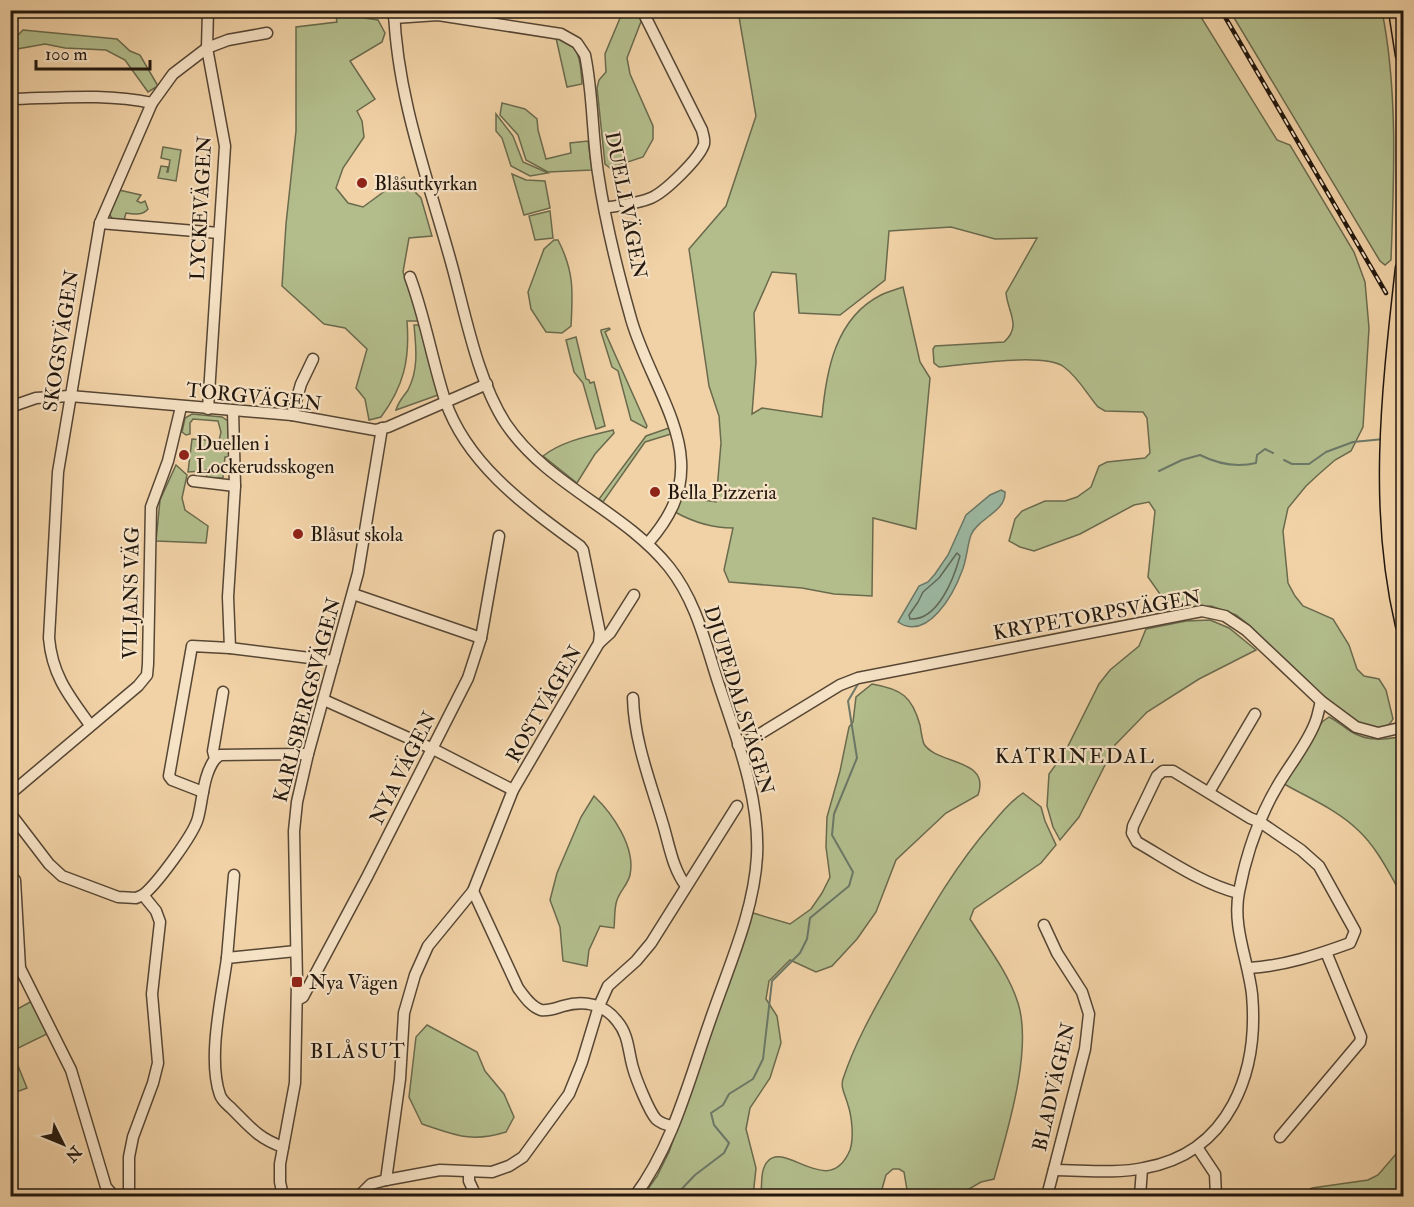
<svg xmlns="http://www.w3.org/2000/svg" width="1414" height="1207" font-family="'IM FELL Double Pica',serif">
  <rect width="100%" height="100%" fill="#f1d2a6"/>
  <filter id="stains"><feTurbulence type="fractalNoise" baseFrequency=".00333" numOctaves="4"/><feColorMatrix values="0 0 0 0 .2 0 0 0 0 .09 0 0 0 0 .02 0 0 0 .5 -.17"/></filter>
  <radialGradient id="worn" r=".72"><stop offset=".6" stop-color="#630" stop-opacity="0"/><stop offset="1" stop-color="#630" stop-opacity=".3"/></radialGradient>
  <g fill="#b3bd8c" stroke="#6a6a4d" stroke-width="1.5">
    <path d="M1175 10V14L1193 13 1201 17 1277 140 1290 145 1354 252 1365 282 1369 328 1363 427 1351 451 1335 460 1319 474 1306 486 1288 508 1283 531 1288 583 1295 596 1303 606 1333 619 1349 645 1357 669 1364 676 1379 679 1386 690 1393 719C1387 731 1373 730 1361 725 1341 715 1323 696 1307 680 1288 662 1268 643 1249 625L1236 615 1211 606 1183 608 1162 597 1148 577 1155 511 1149 502 1134 505 1080 534 1034 551 1020 547 1009 541 1015 519 1022 511 1045 501H1065L1077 497 1091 487 1099 466 1107 462 1145 458 1150 453 1147 418 1143 412 1105 411 1098 407C1087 394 1078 377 1064 367 1044 352 966 365 939 367L934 363 933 349 935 346 1004 342C1022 326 1008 313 1006 293L1037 238 995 239 951 227 889 231 885 280 840 315 799 313 796 274 772 272 754 313 756 362 752 414 762 408 822 417C826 372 835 318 881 295 887 292 895 290 903 287L920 362 930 378 916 529 873 518 872 596 834 594 802 588 729 582 724 570 733 528C712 528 693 522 675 512L676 496 716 502 721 443 719 416 709 386 689 249 726 206 756 116 738 11Z"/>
    <path d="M335 11H357L365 18 378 20 385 33 382 42 350 61 375 99 357 111 362 121 364 137 343 168 336 188 348 203 363 207 404 177 407 184 421 198 432 236 409 238 403 272 420 321H407C410 359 404 386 381 417L369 420 365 399 356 388 367 349 345 328 324 324 282 286 286 224 296 131V27L337 22Z"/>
    <path d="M623 11H637L642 19 627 58 630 74 653 126V139L643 157 610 168 605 164 597 88 599 80 606 72 605 54Z"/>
    <path d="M1230 11H1382C1398 91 1394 178 1391 260L1385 265 1380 261Z"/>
    <path d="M23 30 117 39 130 51 140 55 158 86 148 92 125 60 106 50 65 48 45 44 11 50V36L18 35Z"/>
    <path d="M556 38C580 42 581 63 582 84L567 87Z"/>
    <path d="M502 103 525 109 537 119 538 130 546 159 571 153 570 143 588 141 592 170 548 172 526 160 518 135 500 115Z"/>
    <path d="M496 114 513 136 523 162 548 173 530 176 511 166 502 138 496 131Z"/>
    <path d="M163 147 181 150 176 181 158 178 161 166 168 167 167 172H168L170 160 161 158Z"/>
    <path d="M512 174 526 180 545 181 550 208 524 215Z"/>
    <path d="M119 190 141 195 137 201 141 203 145 201 148 209C142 216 135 214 126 213L124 220H113L109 213Z"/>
    <path d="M550 211 553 238 535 240 529 216Z"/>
    <path d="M554 240H558C574 271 573 291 571 326L562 333 546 332 531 309 528 292 544 249Z"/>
    <path d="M414 325H420L438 395 396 410C398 402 403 397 408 390 419 369 416 347 414 325Z"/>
    <path d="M609 328 610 329 605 332 647 426 646 428 631 420 618 371 612 367 601 332V330Z"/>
    <path d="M576 337 586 379 589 380 590 383 594 382 605 426 596 429 583 383 574 372 566 340Z"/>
    <path d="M192 414 222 417 228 421 230 457H225L223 478H207L206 472 212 468 204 471 188 472 192 439 219 441 221 432 218 421 193 419 190 423V434L186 435 182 432 185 418Z"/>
    <path d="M669 428 671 434 645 442 603 502 599 499 646 436Z"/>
    <path d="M613 430 614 433 595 454 577 483 543 456C562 441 589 436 613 430Z"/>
    <path d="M176 465 187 475 182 498 185 510 208 526 206 543 156 541 160 500Z"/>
    <path d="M1210 620 1229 628 1256 650 1199 679 1147 712 1115 745 1079 817 1060 840 1053 827 1047 806 1049 774 1065 752 1099 684 1110 670 1139 646 1146 629 1186 621Z"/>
    <path d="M872 684C901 689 912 696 920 725 921 731 922 739 924 744 937 765 991 758 978 795L946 813 896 860 876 912 857 939 832 966 816 972 790 960 769 981 766 999 777 1016 781 1043 770 1078 750 1108 746 1129 756 1168 753 1196H643L657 1176 669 1152 753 913 790 924 811 909 822 893 830 877 826 847 827 817 840 771 849 727 853 722 856 697Z"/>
    <path d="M1329 717C1337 721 1343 726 1350 731 1368 742 1384 740 1403 736V897C1390 875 1378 849 1359 831 1338 810 1309 798 1284 784L1322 722Z"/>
    <path d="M1023 793 1041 807 1045 821 1056 845 1041 863 974 909 970 919C987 946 1008 972 1018 1003 1033 1050 1007 1132 994 1179L981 1182 957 1196H908L904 1172 899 1169H893L886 1175 880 1196H761C762 1186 760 1169 768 1161 786 1141 829 1200 850 1150 854 1138 852 1117 848 1105 846 1096 840 1088 843 1079 856 1039 879 1001 899 965 927 916 954 867 991 825 1001 813 1010 802 1023 793Z"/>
    <path d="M594 796C612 813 636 847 630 875 628 884 620 891 617 900 614 908 615 919 614 928L600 926 589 950 587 966 563 961 560 927 550 900 557 873 581 817Z"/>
    <path d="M32 1001 51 1032 12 1051 27 1088 11 1094 10 1013Z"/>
    <path d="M427 1025 477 1052 485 1071 504 1094 514 1117 506 1132C470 1143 456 1135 422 1124L409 1097 416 1037Z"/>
    <path d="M1403 1146V1196H1298L1312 1188 1368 1180 1378 1175Z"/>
  </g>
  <path fill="#9cb8a2" stroke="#6b7867" stroke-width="1.5" d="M1001 490 1005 492C1006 512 978 518 971 535 967 546 967 559 962 571 954 593 928 642 898 622L919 586 928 582 935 574 948 555 966 515 990 495Z"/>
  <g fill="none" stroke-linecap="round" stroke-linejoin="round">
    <path stroke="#5f6858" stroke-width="1.5" d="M957 553 960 556C954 578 938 621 910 619L909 615 918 602 923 592 939 578Z"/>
    <g stroke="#6b7867" stroke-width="2">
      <path d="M1284 460 1292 464H1309L1326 452 1353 442 1384 439"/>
      <path d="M1159 471 1182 460 1200 455C1218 464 1236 468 1256 463L1257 455 1265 449 1273 453"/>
      <path d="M675 1196 695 1175 724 1153 729 1143 714 1125 711 1113 723 1105 729 1094 753 1079 763 1059 772 981 800 953 807 939 810 918 849 886 853 872 832 835 834 814 857 758 848 701 858 684"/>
    </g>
    <g stroke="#564634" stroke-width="13">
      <g id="minor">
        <path d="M394 10C397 97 428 179 451 262 465 312 477 380 506 424 548 486 623 510 669 567 696 601 705 642 718 682 736 737 760 797 757 856 754 912 728 968 710 1021 689 1080 673 1145 635 1196"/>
        <path d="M394 18 438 15 561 34 577 43 585 55C593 93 592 134 598 173 605 220 617 269 630 315 642 363 679 415 681 461 683 494 669 519 648 543"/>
        <path d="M10 99C57 98 106 93 152 103"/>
        <path d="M605 208C620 205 637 204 651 198 665 192 700 158 704 144 705 139 703 135 702 130L642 10"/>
        <path d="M100 223 219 233"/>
        <path d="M10 407 36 398 70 396 292 415 375 430 388 427 487 384"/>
        <path d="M208 409 225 146 207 48 208 10"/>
        <path d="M292 415 301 384 313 359"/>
        <path d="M193 481 235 486"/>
        <path d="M353 594 481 638"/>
        <path d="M599 643 610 633 634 595"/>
        <path d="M230 648 228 597 235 486 233 411"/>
        <path d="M633 698C634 740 650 781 662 821 669 843 672 868 686 886"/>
        <path d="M324 700 433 749 513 790"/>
        <path d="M90 725C69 696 52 675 49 638L58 472 100 223 152 103 173 74 207 48 228 40 267 33"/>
        <path d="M738 745 755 737 840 685 858 678 1202 611 1225 616 1246 630 1321 701 1356 727 1378 733 1404 727"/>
        <path d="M215 759 220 755 308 754"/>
        <path d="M203 792 172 780 169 776 192 646 230 648 334 661"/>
        <path d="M1209 792 1255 714"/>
        <path d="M10 794 138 686 147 675 148 664 151 507 168 461 181 407"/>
        <path d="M10 813 49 864 62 876 118 897 136 898 143 895C157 884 194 834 198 818 203 799 203 775 215 759L213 751 223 692"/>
        <path d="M15 880 20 968 71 1070 106 1187 114 1196"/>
        <path d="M473 891 518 988C524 996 531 1007 541 1010 549 1011 556 1008 563 1006 584 1000 604 1004 617 1021 629 1035 628 1051 633 1068 636 1079 649 1111 656 1119 660 1123 667 1125 672 1126"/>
        <path d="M1238 893C1201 883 1170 861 1137 842L1132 833 1133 826 1157 776 1163 771H1173L1250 818 1260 822 1301 850 1319 866 1355 931 1350 943C1317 955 1284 966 1249 968"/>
        <path d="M1044 925 1057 953 1082 992 1089 1014 1085 1049 1047 1196"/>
        <path d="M227 958 234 875"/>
        <path d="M297 1000 303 997 367 877 468 678 481 638 499 536"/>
        <path d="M1280 1137 1360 1042 1361 1037 1326 952"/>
        <path d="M283 1147C258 1138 250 1127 232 1109 228 1105 222 1101 220 1095 207 1058 222 996 227 958L296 951"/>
        <path d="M1197 1147 1215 1174 1216 1196"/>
        <path d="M1054 1170C1083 1170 1116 1174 1144 1168 1230 1153 1259 1072 1252 994 1248 960 1232 926 1239 892 1246 855 1259 817 1278 785 1289 766 1307 744 1315 723 1318 716 1319 708 1321 701"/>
        <path d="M469 1172V1181L476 1196"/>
        <path d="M386 1180 400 1079 404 1013 415 975 428 946 473 891 513 790 599 643 600 633 583 550 580 546C527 507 467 465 445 400 432 360 425 317 410 277"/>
        <path d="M129 1196V1157L133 1137 153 1083 158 1063 152 994 160 922 156 911 143 895"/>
        <path d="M283 1196 280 1182V1164L295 1083 297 982 294 831 297 802 308 754 358 573 382 428"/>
        <path d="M359 1196 371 1184 386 1180 440 1170 492 1172 509 1166 523 1157 569 1094 582 1062 599 1006 608 986 636 961 651 943 737 806"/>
        <path d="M1140 1196 1142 1169"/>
      </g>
    </g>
    <g stroke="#22170e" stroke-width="19">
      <g id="highway">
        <path d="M1397 10 1404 55"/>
        <path d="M1404 268C1391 386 1376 507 1404 625"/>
      </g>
    </g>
    <use href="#minor" stroke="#f6e2c5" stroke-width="10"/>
    <use href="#highway" stroke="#f1d2a6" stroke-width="16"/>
    <g stroke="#22170e" stroke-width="4.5">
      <path id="rail" d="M1221 10 1386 293"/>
    </g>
    <use href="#rail" stroke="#f6e2c5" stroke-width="2" stroke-dasharray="7" stroke-linecap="butt"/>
  </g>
  <g fill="#8f2418" stroke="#f6e2c5" stroke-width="2">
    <circle cx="362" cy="183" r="6"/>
    <circle cx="184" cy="455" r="6"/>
    <circle cx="655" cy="492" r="6"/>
    <circle cx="298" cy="534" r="6"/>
    <rect x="291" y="976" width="12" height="12" rx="3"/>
  </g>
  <g text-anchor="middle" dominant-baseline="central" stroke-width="4.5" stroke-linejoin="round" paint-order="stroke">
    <g font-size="20" fill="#22170e" stroke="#f6e2c5" text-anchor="start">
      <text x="374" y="183">Blåsutkyrkan</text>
      <text x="196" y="443">Duellen i<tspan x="196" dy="23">Lockerudsskogen</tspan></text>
      <text x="667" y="492">Bella Pizzeria</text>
      <text x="310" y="534">Blåsut skola</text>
      <text x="309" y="982">Nya Vägen</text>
    </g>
    <g font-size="20" fill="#22170e" stroke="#f6e2c5">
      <text transform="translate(626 205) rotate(79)">DUELLVÄGEN</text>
      <text transform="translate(201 208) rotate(-87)">LYCKEVÄGEN</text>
      <text transform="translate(61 341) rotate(-81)">SKOGSVÄGEN</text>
      <text transform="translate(254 397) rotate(6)">TORGVÄGEN</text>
      <text transform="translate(131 593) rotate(-89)">VILJANS VÄG</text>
      <text transform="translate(1097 615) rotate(-10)">KRYPETORPSVÄGEN</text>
      <text transform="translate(307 700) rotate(-75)">KARLSBERGSVÄGEN</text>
      <text transform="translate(739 700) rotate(73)">DJUPEDALSVÄGEN</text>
      <text transform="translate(544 704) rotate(-60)">ROSTVÄGEN</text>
      <text transform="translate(403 768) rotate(-63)">NYA VÄGEN</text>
      <text transform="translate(1054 1087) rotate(-77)">BLADVÄGEN</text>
    </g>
    <g font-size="21" letter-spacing="1.5" fill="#22170e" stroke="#f6e2c5">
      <text x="1075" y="756">KATRINEDAL</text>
      <text x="358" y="1051">BLÅSUT</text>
    </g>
  </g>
  <rect width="1414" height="1207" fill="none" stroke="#f1d2a6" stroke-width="36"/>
  <rect x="12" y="12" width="1390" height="1183" fill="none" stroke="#22170e" stroke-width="3"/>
  <rect x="18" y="18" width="1378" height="1171" fill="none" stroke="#22170e" stroke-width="1.5"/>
  <g transform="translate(63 1144) rotate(133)" stroke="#f6e2c5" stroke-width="4.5" paint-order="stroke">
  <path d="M0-4.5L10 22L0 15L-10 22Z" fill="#22170e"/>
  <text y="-9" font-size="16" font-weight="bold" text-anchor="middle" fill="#22170e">N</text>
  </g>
  <path d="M36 60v9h114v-9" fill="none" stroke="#22170e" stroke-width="3"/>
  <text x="45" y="60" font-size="18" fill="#22170e" stroke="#f6e2c5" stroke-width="4.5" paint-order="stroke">100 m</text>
  <rect width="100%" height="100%" filter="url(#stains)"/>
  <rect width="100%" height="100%" fill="url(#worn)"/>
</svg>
